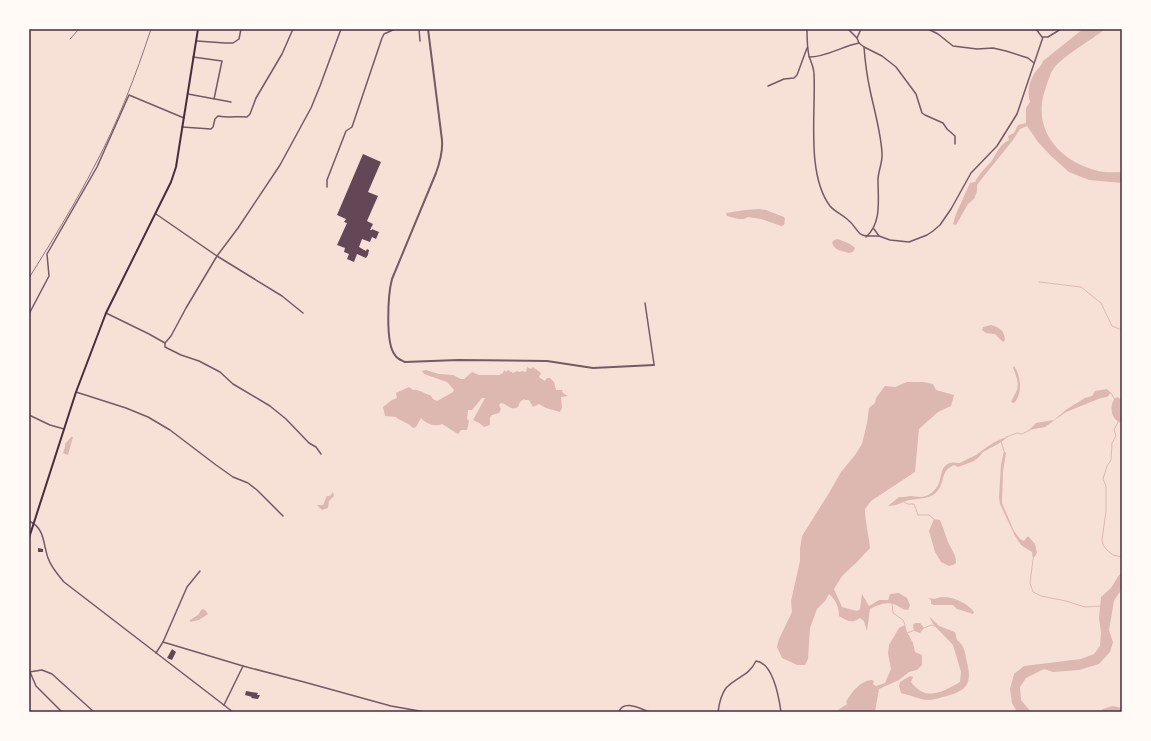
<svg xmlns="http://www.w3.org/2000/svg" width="1151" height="741" font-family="'Source Sans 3',sans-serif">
  <rect width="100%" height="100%" fill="#f7e1d7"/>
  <g fill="#dcb8b0">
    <path d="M1083 29H1105C1092 40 1064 55 1054 68 1049 75 1047 85 1044 93 1033 132 1061 162 1098 171 1105 173 1114 172 1122 172V183L1089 180 1069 172 1051 156 1038 142 1027 126 1020 129 1013 140 980 181 977 185V191L974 199 968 204 956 225 953 224 956 214 970 183 975 182C979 174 985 168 991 162 997 153 999 145 1009 140L1008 136 1014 133 1018 125 1026 123V108L1030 102C1027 92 1029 82 1034 74 1037 69 1041 67 1043 61Z"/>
    <path d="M759 209 766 210 784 217 785 219 784 225 781 226 761 219 748 217 744 219H738L727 216 726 213 745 210Z"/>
    <path d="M838 239 850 244 855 248 853 252 849 253C842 251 834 250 832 243L834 240Z"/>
    <path d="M991 325C999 327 1005 331 1005 340L1003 342 995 334 986 333 982 330 983 327Z"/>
    <path d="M1014 366C1021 375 1023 394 1014 403L1011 402C1013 398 1014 396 1016 392 1020 385 1016 375 1013 368Z"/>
    <path d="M527 367 531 369 533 367 541 373 539 377 545 381 547 378H550L554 382 556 390H562L563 393 568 396 561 397 562 408 560 412 546 408 539 404 533 407 529 400H525L524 399 520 402 518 407C510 411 508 404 501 403L499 405 501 409 499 413 492 415 490 417V425L484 427 479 423 473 420 485 398H482L472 410H468L467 419 469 421 467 430H461L458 434 442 424C435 427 426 424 421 418L416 427 413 428C408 422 401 422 396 417L385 416 383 407 392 400 397 398 396 393 409 387 413 390C419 389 424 394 430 395L433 399 437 401 453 392 454 390 447 382 424 374 422 371 426 370 439 374 453 375 461 379H464L472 372 479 375H499L503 373 504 370 506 372 508 370 513 373 517 371 519 372 522 371 526 372Z"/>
    <path d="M907 382H923L933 384 936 390 954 395 951 406 938 412 919 429 915 472 871 501 865 509C865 522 869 535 870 548L857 562 842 576 834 589 842 607 857 611 860 609 862 594 869 606 879 600H888L890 594 899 593 907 598 910 605 908 610C903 610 900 607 896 605 886 601 879 605 870 609L867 631 864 621 860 618C852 624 847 621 839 616 839 607 836 600 829 594L825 601 817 609 810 628 808 659 805 665H797L782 658 777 647 779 639 792 612 791 601 800 561V549L802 536 829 493 841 472 855 455 862 444 867 423 869 408 875 403 876 398 885 386 895 387Z"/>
    <path d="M1107 389 1111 393 1107 397 1101 398 1066 412 1045 427 1029 430 1036 423 1054 420 1067 409 1085 398 1092 396 1095 391Z"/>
    <path d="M1117 397 1122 400V423H1120C1119 422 1116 420 1115 419 1110 413 1110 401 1117 397Z"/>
    <path d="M71 437H73L68 455 63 453 65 447V444Z"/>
    <path d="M1008 437 998 444 983 452 979 457 974 461 958 467 954 465C940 471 946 480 938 490 931 500 920 498 909 500 902 502 897 506 888 506L899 497C904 498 906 496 911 496 914 496 917 497 920 497 928 497 936 491 939 483 941 477 941 470 945 466 952 459 957 465 962 462 967 459 972 457 976 455 986 448 996 439 1008 437Z"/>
    <path d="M1004 451 1006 453 1003 471 1002 503 1014 531 1020 539 1024 541 1028 536 1035 544 1037 553 1033 559 1032 552 1021 545 1015 536 1000 504 999 497 1001 465Z"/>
    <path d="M333 492 334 496 329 501 328 508 322 510 317 505H323L327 496H330Z"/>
    <path d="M934 519 940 520C943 527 945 534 948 542 951 549 956 554 956 563L953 565 949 566 941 562 935 552 929 531Z"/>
    <path d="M1122 573V589L1111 605 1108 627 1113 642 1110 652 1099 664 1079 670 1053 672 1044 669 1026 678 1020 687 1021 700 1031 712H1017L1012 703 1010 689 1014 674 1024 666 1081 659 1094 654 1100 646 1101 633 1099 618 1101 597 1111 588 1119 575Z"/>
    <path d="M928 598 935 599C947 593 966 602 974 612L973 614 957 609 953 605H934L931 604V600Z"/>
    <path d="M202 609 205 610 208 614 199 620 190 622V620L198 615Z"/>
    <path d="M929 616 939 626 955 632 957 640C965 646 965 653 967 662 972 683 968 690 947 696 941 697 935 700 929 700 920 700 910 695 901 693L899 686 900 682 910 676 913 677 911 682C926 702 942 692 960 682L961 672 953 645 933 624Z"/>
    <path d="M915 623H920L924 628 920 633C915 632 913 630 913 625Z"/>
    <path d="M905 625 907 632 913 643 915 652 922 655V665L917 670 909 672 899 680 879 689 875 712H835L847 704 846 702C851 693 861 680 872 680L874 681 873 684 876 686 885 683 891 669 888 653 889 645 899 628Z"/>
    <path d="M1113 706 1122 708V712H1099L1103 709Z"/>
  </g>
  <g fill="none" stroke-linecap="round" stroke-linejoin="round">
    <g stroke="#dcb8b0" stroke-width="1">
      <path d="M1039 282 1081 287 1101 303 1112 326 1122 330"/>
      <path d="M1111 393 1115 400"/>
      <path d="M1118 422 1114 430 1116 436 1112 443 1111 460 1107 466 1103 479 1106 486V511L1102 540 1103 545 1107 550 1113 555 1122 557"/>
      <path d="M1006 437 1017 433 1022 434 1030 430"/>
      <path d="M1001 441 1004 451"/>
      <path d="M904 502 908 504H914L918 515H929L934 519"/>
      <path d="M1033 559 1030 583 1033 592 1041 596 1066 601 1085 607 1100 606"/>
      <path d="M892 604 893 613 903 620 905 625"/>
      <path d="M924 628 931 625 935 626"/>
      <path d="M907 633 915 630"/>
    </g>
    <path stroke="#dcb8b0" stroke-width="4.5" d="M1107 629 1112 599"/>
  </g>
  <g fill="#644757">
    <path d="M363 154 381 162 368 192 378 196 367 221 373 224 370 230H372V229L379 232 376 239 372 237 370 242 362 239 359 247 366 251 367 249 369 250 368 255 366 258 357 254 354 262 347 259 349 254 344 252 345 248 337 245 347 223 344 222 346 219 337 215Z"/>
    <path d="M38 548 43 549V552H38Z"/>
    <path d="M172 649 176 652 172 660 167 658Z"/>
    <path d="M246 691 258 693 257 695H260L258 699 251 698 252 697 245 695Z"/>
  </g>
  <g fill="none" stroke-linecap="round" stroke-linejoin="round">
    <g stroke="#755966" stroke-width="1.5">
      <path d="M419 29 420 41"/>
      <path d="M807 29C807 38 807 47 809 56 811 62 814 68 814 74 816 112 806 174 830 206 834 211 841 214 847 219 863 232 852 237 879 236"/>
      <path d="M848 29 857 38 859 43 864 47 882 56 896 67 916 94 922 113 925 115 943 123 947 129 955 136V144"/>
      <path d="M928 29 938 34 953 46 977 49 993 48 1006 51 1028 58 1034 63"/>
      <path d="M1036 29 1042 37"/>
      <path d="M857 38 861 29"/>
      <path d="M197 41 225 43H233L239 39 241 29"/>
      <path d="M864 47C865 61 867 76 870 90 874 109 881 133 882 153 883 162 878 171 878 180 878 199 882 223 866 237"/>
      <path d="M193 57 222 61 214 99"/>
      <path d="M809 57C827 57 842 46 859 43"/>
      <path d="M768 86 784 79 794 78 797 75 807 48"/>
      <path d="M188 94 231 102"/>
      <path d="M182 127 211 129 213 127 215 119 218 116C228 118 237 116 247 117L250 114 256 98 282 54 293 29"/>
      <path d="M327 187V180L346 131 352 127 382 38 384 34 395 29"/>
      <path d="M156 214 217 256 282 296 303 313"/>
      <path d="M874 229 879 236 890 240 909 242 927 235 933 231 940 225 951 209 971 173 997 146 1017 114 1043 37H1048L1061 29"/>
      <path d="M645 303 654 364"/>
      <path d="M106 313 149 334 165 343V347L181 355 199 361 220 372 233 384 270 406 286 419 309 443 316 447 321 454"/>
      <path d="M29 314 49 276 47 254 97 167 129 95 184 118"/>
      <path d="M165 343 171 336 186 308 217 256 238 228 280 165 311 108 320 86 341 29"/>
      <path d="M76 392 126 408 148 417 170 430 216 465 233 477 248 483 257 490 283 516"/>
      <path d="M29 415 50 425 64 429"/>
      <path d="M29 521C45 528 43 544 48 558 51 567 58 575 64 582L233 712"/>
      <path d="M163 642 243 666 304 682 391 706 425 712"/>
      <path d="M156 653 163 642 187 587 200 571"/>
      <path d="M29 672 42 670 52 674 94 712"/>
      <path d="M30 672 36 686 62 712"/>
      <path d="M224 705 243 666"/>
      <path d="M619 712C623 699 641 709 650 712"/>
      <path d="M718 712C719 704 721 695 726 688 736 677 749 676 756 661 773 663 779 698 781 712"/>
    </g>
    <path stroke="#755966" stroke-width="2" d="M428 29 442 140C443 152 440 162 436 173L392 279C388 294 385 343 395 355 397 359 401 360 405 362L458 360 547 361 593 368 654 365"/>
    <path stroke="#4a2c40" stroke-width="2" d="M29 538 76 392 106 313 171 182 176 167 179 148 198 29"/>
    <g stroke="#8f747c" stroke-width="1">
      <path d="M70 39 79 29"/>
      <path d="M29 278C52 241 75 204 95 165 118 122 136 75 151 29"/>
    </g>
  </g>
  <rect width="1151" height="741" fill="none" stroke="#fffaf5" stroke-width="60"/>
  <rect x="30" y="30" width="1091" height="681" fill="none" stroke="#4a2c40" stroke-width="1.5"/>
</svg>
